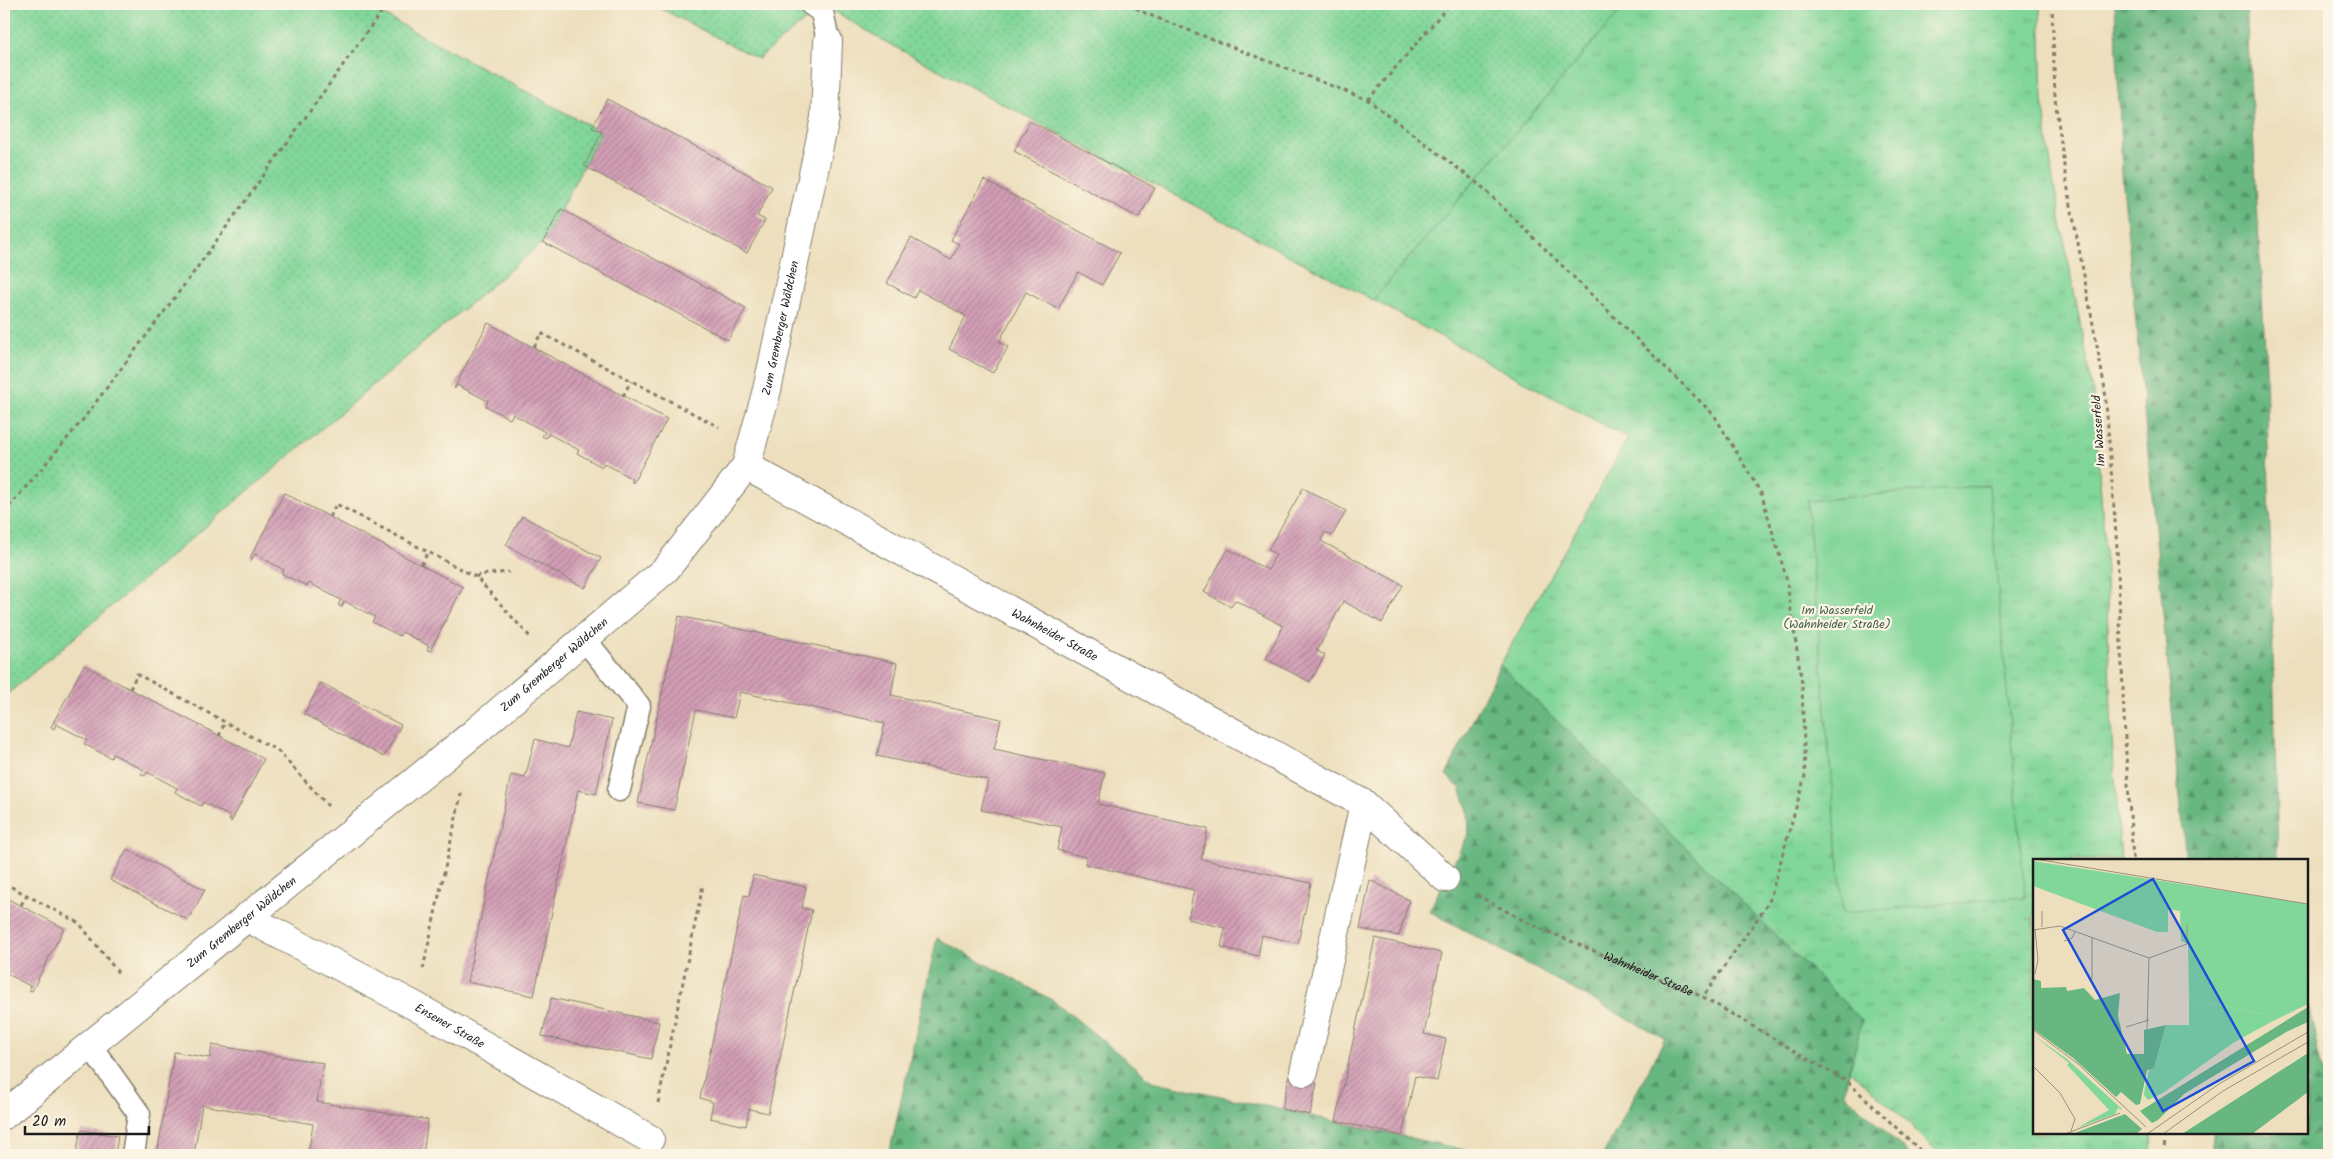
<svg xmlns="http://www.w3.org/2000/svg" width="2333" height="1159" font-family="Kalam,sans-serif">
  <defs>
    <pattern id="grass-dots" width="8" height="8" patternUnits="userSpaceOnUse" patternTransform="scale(1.25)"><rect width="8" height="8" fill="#81d699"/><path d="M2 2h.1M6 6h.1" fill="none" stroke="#6fb783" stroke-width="1.8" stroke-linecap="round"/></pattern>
    <pattern id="forest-firs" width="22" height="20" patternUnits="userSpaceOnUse" patternTransform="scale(1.25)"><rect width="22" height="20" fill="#68b781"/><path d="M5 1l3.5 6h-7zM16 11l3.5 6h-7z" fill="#559469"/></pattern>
    <pattern id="park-tufts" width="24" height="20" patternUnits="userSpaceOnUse" patternTransform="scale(1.25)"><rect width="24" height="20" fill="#81d699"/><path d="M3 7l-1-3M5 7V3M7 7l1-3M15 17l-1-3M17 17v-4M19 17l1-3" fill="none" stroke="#6fb783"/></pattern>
    <pattern id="building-hatch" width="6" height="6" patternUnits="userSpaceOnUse" patternTransform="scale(1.25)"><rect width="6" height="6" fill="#d39fb6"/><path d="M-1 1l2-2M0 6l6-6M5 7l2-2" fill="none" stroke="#aa8193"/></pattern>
  </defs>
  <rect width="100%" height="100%" fill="#fcf5e5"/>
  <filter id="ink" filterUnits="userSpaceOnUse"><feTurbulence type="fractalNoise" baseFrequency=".02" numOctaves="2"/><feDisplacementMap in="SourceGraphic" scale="10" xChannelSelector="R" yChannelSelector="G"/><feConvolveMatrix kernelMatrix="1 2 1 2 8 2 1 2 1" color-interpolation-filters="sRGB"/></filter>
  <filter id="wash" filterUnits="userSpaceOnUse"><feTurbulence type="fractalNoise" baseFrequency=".0096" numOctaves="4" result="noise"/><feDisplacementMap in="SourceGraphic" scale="20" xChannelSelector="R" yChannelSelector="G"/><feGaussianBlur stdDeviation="1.12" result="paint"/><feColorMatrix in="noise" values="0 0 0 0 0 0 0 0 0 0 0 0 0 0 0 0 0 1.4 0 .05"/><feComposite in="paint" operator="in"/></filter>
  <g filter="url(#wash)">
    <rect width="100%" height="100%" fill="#eddfbd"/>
    <g fill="url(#grass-dots)" stroke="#4e795a">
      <path d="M17 4H374L371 8 601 132 544 241 4 697V21Z"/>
      <path d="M652 4H1626L1373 300 884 41 824 5 758 59Z"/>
    </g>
    <g fill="url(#forest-firs)" stroke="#426a4e">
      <path d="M2115 4H2246L2266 368 2278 860H2186L2122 174Z"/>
      <path d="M1500 665 1862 1020 1844 1093 1910 1155H1603L1665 1039 1429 911 1469 833 1468 810 1460 788 1446 775Z"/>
      <path d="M937 938 1054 1001 1152 1081 1465 1150 1475 1155H889Z"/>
      <path d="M2307 998 2329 1105V1155H2213L2211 1133H2307Z"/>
    </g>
    <path fill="url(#park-tufts)" stroke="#4e795a" d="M1626 4H2040L2043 99 2052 175 2093 391 2105 549 2112 739 2121 860H2034V1133H2152L2151 1155H1939L1907 1121 1850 1071 1862 1020 1500 665 1628 438 1373 300Z"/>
    <path fill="#81d699" stroke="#4e795a" d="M1989 485 2025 897 1843 913 1807 501Z"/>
    <g id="blocks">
      <g fill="url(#building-hatch)">
        <path d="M607 99 772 187 757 216 765 220 747 253 584 166 602 132 592 128Z"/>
        <path d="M1030 121 1155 188 1139 218 1014 151Z"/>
        <path d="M984 180 1120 253 1102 285 1078 272 1058 309 1026 292 999 342 1008 347 993 373 949 349 966 316 918 290 914 298 887 283 911 238 951 260 959 244 951 240Z"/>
        <path d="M561 209 746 308 728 340 543 242Z"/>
        <path d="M488 323 667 419 633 483 631 481 632 479 604 463 602 467 577 453 579 450 549 434 546 438 542 436 545 432 513 414 510 419 486 406 488 401 457 385 455 389 454 388Z"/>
        <path d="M1303 488 1346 511 1332 536 1325 532 1321 541 1403 585 1382 623 1343 601 1317 651 1325 655 1310 682 1266 659 1283 626 1235 600 1231 607 1204 592 1228 549 1268 570 1276 554 1268 550Z"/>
        <path d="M284 493 463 587 430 651 427 650 429 646 402 632 400 636 372 622 375 617 344 601 342 607 338 605 341 600 309 583 307 586 282 574 284 570 255 554 252 559 250 558Z"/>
        <path d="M522 516 601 558 585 588 506 545Z"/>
        <path d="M679 616 897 663 891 695 1001 719 994 749 1105 773 1098 804 1208 829 1201 859 1311 883 1298 943 1262 935 1258 956 1221 947 1225 928 1188 919 1194 890 1085 864 1086 857 1057 850 1062 827 981 810 988 780 877 756 885 723 740 692 734 718 696 710 674 810 638 803Z"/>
        <path d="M84 665 264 759 231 822 229 820 231 817 203 802 201 806 175 792 177 788 147 772 144 776 141 774 144 770 113 754 111 758 84 744 87 740 56 724 54 729 51 727Z"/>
        <path d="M321 683 401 725 384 757 304 714Z"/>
        <path d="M576 712 612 720 596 794 578 790 534 996 467 982 511 775 525 778 535 739 568 748Z"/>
        <path d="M127 849 205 890 188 920 110 880Z"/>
        <path d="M753 875 806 887 802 908 812 910 768 1113 749 1109 746 1126 710 1118 713 1102 700 1098 744 895 749 896Z"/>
        <path d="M1370 880 1409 900 1399 936 1360 929Z"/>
        <path d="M4 897 64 928 32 991 29 990 30 986 4 972Z"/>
        <path d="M1375 938 1442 953 1424 1034 1446 1039 1437 1081 1415 1076 1402 1136 1336 1121Z"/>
        <path d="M551 998 659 1022 651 1059 542 1036Z"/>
        <path d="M212 1045 323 1063 317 1102 428 1120 423 1155H308L313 1124 202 1105 194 1155H157L174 1052 210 1058Z"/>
        <path d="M1289 1077 1317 1083 1310 1115 1282 1109Z"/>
        <path d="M81 1130 118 1136 115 1155H76Z"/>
      </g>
    </g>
  </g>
  <g filter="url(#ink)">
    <use href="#blocks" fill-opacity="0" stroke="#847e6c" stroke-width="1"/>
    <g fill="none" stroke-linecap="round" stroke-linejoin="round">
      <g stroke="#847e6c" stroke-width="25">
        <g id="service">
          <path d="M811 4 822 12 828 41"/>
          <path d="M584 639 639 706 619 790"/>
          <path d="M90 1045 139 1114 133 1155"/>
        </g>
      </g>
      <g stroke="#847e6c" stroke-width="30">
        <g id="minor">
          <path id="s2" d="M746 466 1364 804 1445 878"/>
          <path id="s3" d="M246 917 415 1006 650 1139"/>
          <path d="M1304 1072 1364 804"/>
          <path id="s4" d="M4 1115 474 733 666 569 746 466 767 390 825 118 828 41"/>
        </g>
      </g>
      <g stroke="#847e6c" stroke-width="3" stroke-dasharray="4 4" stroke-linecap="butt">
        <path d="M1129 4 1147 14 1368 100 1481 186 1714 415 1761 493 1786 577 1802 684 1805 776 1769 902 1703 997"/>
        <path d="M2052 4 2055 98 2065 173 2105 389 2117 548 2125 738 2133 860"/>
        <path d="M1368 100 1450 4"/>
        <path d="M534 347 541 333 719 427"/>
        <path d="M623 396 631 381"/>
        <path d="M4 513 81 422 194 272 387 4"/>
        <path d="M330 517 336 504 476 577 531 638"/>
        <path d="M421 565 428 552"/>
        <path d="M476 577 479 575 509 572"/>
        <path d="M130 689 137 674 278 751 328 806"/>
        <path d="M219 736 225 722"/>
        <path d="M4 883 79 923 120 975"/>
        <path id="s1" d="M1477 895 1528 923 1703 997 1849 1083 1925 1155"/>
        <path d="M21 905 27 895"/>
        <path d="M423 969 462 790"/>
        <path d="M658 1103 703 885"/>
        <path d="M2164 1155 2165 1133"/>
      </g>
      <use href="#service" stroke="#fff" stroke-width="22"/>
      <use href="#minor" stroke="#fff" stroke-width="28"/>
    </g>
  </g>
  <g text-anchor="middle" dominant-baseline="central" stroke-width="4.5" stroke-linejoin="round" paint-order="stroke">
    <g font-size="12" fill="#1c1c1c" stroke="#fcf5e5">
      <text stroke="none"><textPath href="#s4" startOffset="1131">Zum Gremberger Wäldchen</textPath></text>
      <text transform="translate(2099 431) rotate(-94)">Im Wasserfeld</text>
      <text stroke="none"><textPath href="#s2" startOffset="352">Wahnheider Straße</textPath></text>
      <text stroke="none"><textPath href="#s4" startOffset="711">Zum Gremberger Wäldchen</textPath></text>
      <text stroke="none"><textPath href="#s4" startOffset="306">Zum Gremberger Wäldchen</textPath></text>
      <text stroke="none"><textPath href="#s1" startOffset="189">Wahnheider Straße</textPath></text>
      <text stroke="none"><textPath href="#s3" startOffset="231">Ensener Straße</textPath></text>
    </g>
    <g font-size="12" fill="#3f5d48" stroke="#fcf5e5">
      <text x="1837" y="610">Im Wasserfeld<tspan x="1837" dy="14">(Wahnheider Straße)</tspan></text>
    </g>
  </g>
  <g transform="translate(2033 859)">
    <rect width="275" height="275" fill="#eddfbd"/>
    <path d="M0 2 275 45V145L238 163 235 156 156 140 155 85 148 82 147 52 135 50V73H124L0 27ZM0 176 34 200 90 251 85 249 82 255 44 269 76 251 34 206 36 204Z" fill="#81d699"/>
    <path d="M0 120 8 122V129L33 128 34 132 51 129 62 141 87 134 85 157 94 195H111V171L133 166 121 210 114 211 107 245 103 246 88 233 83 238 40 199 0 170ZM275 148V163L255 172 151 235 125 261 119 264 107 252ZM275 194V233L219 275H149ZM92 255 109 270 103 275H39Z" fill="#68b781"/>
    <path d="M156 140 235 156 238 163 200 184 130 234 115 241 111 236 112 228 116 211 121 209 133 166H156Z" fill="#81d699"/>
    <path d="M159 183 168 196 137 217 128 203Z" fill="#81d699"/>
    <path fill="none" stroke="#99917d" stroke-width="1" d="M2 0 275 45M9 52V68M0 71 27 67 116 99 154 85V65M59 79V120M31 82 39 79 42 73M2 115 5 101 2 70M93 168 116 161M0 171 45 205 113 268M114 171 116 99M0 207 27 234 42 260 38 272M32 275 87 254M114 275 186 225 275 173M130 275 190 232 275 183"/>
    <path fill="#1d4ed8" fill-opacity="0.15" stroke="#1d4ed8" stroke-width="2.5" d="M120 20 221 202 130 252 30 71Z"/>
    <rect width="275" height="275" fill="none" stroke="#1c1c1c" stroke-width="2.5"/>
  </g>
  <rect width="2333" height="1159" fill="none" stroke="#fcf5e5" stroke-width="20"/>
  <path d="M25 1126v8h124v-8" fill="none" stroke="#1c1c1c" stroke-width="2.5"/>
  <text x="32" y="1126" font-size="15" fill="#1c1c1c" stroke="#fcf5e5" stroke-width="4" paint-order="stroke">20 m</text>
</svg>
